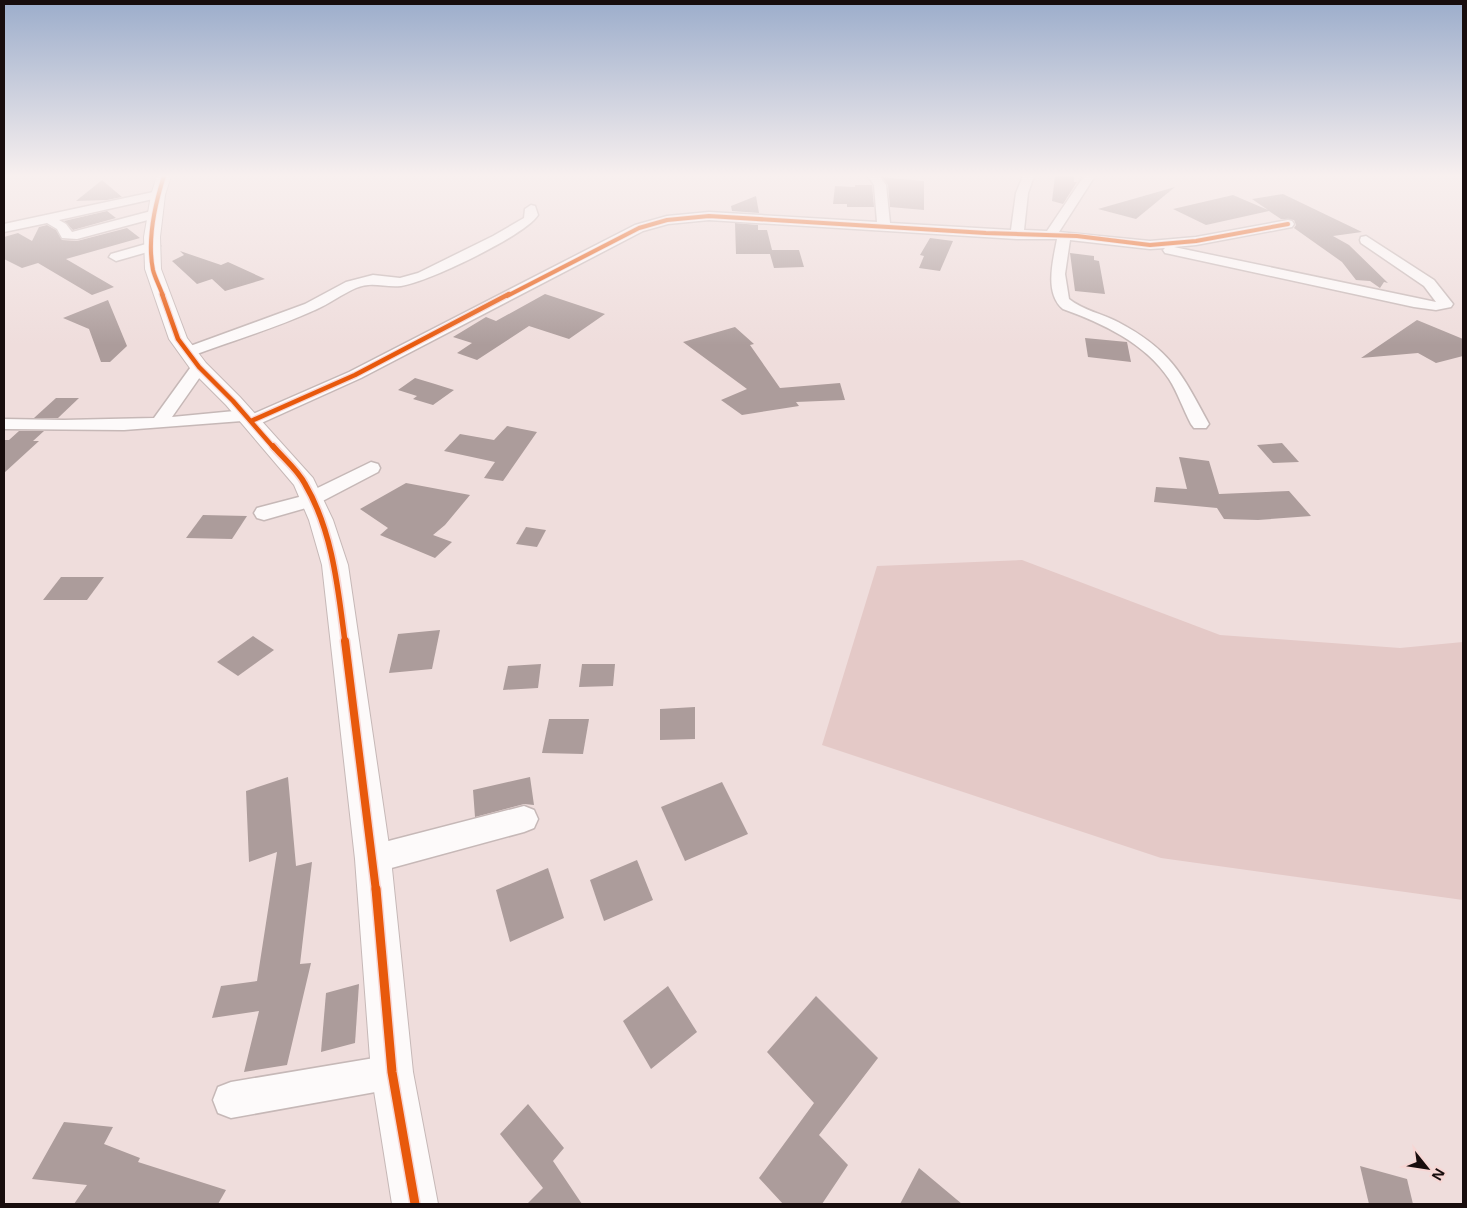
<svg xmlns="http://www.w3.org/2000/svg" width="1467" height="1208" font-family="'Noto Sans',sans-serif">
  <rect width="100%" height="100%" fill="#efdddc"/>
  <path fill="#e4c9c7" d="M1022 560 1220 635 1400 648 1463 642V900L1161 858 822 745 877 566Z"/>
  <g fill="#ac9c9b">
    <path d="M1055 176H1074V182H1077L1063 204 1052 201Z"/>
    <path d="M882 177 924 181V210L890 207 888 185Z"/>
    <path d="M102 180 122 197 107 200 76 201Z"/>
    <path d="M855 185H872L874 207H847V204H833L835 186 855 187Z"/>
    <path d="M1175 187 1136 219 1098 209Z"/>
    <path d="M1283 194 1362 232 1333 236 1349 245 1388 283 1384 282 1380 288 1370 281 1356 280 1342 262 1294 228 1296 225 1294 220 1281 219 1269 211 1206 225 1173 209 1233 195 1268 210 1252 199Z"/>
    <path d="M756 196 759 213 732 211 731 206Z"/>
    <path d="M107 211 116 218 73 230 64 221Z"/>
    <path d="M735 223 758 225V230H767L772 250H799L804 267 774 268 770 254H736Z"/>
    <path d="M47 225 56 230 62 240 77 241 127 228 140 238 66 259 114 287 92 295 38 263 22 268 4 259V237L18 233 32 241 39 227Z"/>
    <path d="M930 238 953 241 940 271 919 268 924 256 920 255Z"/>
    <path d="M180 251 221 265 228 262 265 279 225 291 212 279 197 284 172 261 184 255Z"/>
    <path d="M1070 253 1094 256V260L1099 261 1105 294 1075 291Z"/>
    <path d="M545 294 605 314 569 339 529 326 477 360 457 353 472 343 453 337 486 317 496 321Z"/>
    <path d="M108 300 127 346 110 362H101L89 329 63 318Z"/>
    <path d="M1417 320 1463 339V356L1436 363 1418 353 1361 358Z"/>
    <path d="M735 327 754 344 750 345 780 388 840 383 845 400 796 402 799 406 742 415 721 400 747 389 683 342Z"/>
    <path d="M1085 338 1127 342 1131 362 1088 357Z"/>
    <path d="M415 378 435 384 454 390 433 405 413 399 417 396 398 390Z"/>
    <path d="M56 398H79L58 418H34Z"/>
    <path d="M507 426 537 432 503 481 484 478 495 462 444 451 460 434 494 440Z"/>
    <path d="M19 431H44L33 441H39L4 473V440H9Z"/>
    <path d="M1282 443 1299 462 1273 463 1257 445Z"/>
    <path d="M1179 457 1209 461 1219 494 1289 491 1311 516 1258 520 1224 519 1217 508 1154 502 1156 487 1187 489Z"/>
    <path d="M406 483 470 495 445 525 433 535 452 542 435 558 380 535 388 528 360 509Z"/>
    <path d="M203 515 247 516 232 539 186 538Z"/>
    <path d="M526 527 546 530 537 547 516 544Z"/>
    <path d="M61 577H104L87 600H43Z"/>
    <path d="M440 630 432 669 389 673 398 634Z"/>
    <path d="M253 636 274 650 238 676 217 662Z"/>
    <path d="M541 664 538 688 503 690 508 666Z"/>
    <path d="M582 664H615L613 686 579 687Z"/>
    <path d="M695 707V739L660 740V709Z"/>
    <path d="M549 719H589L583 754 542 753Z"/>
    <path d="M288 777 296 866 312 862 300 964 311 963 287 1065 244 1072 259 1011 212 1018 221 986 257 981 277 852 249 862 246 791Z"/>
    <path d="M530 777 534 805 524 804 475 817 473 790Z"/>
    <path d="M722 782 748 834 685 861 661 807Z"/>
    <path d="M637 860 653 900 604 921 590 880Z"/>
    <path d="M548 868 564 918 510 942 496 890Z"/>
    <path d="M359 984 355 1043 321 1052 326 993Z"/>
    <path d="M668 986 697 1032 651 1069 623 1021Z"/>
    <path d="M816 996 878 1058 819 1135 848 1165 822 1204H783L759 1178 814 1103 767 1052Z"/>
    <path d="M528 1104 564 1148 553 1161 582 1204H527L543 1188 500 1134Z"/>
    <path d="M64 1122 113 1127 104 1144 140 1158 138 1162 226 1190 218 1204H74L87 1185 32 1179Z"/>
    <path d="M1360 1166 1407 1179 1413 1204H1369Z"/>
    <path d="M919 1168 962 1204H900Z"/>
  </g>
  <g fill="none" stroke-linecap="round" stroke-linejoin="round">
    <g stroke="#c6b8b7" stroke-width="3">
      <g id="minor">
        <path d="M868 176H879L886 185 890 223 1011 230 1016 193 1023 176H1034L1028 193 1024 230 1047 231 1084 176H1095L1059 232 1150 241 1196 237 1288 220 1292 221 1294 224 1292 227 1196 245 1174 247 1436 302 1424 286 1361 243 1360 240 1361 237 1366 236 1434 280 1453 304 1451 307 1436 310 1414 307 1170 254 1165 253 1163 250 1165 248 1150 249 1070 240 1065 274 1069 299C1082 310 1103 314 1118 322 1171 350 1182 374 1209 424L1206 428H1194L1191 424C1183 409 1178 393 1169 379 1145 343 1102 323 1063 309 1044 293 1053 261 1057 239H1017L709 220 668 224 643 231 361 378 257 425H245L242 421 124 430 4 429V419L64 420 154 418 193 364 199 362 207 367 172 417 245 410 253 414 349 372 635 225 667 216 709 212 877 222 874 185Z"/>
        <path d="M158 191 162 193V197L59 220 66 224 72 232 155 210 161 214 159 217 77 239 62 238 57 229 47 223 4 232V224Z"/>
        <path d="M531 205 535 206 538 215C526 235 426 283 401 286 385 288 372 281 356 288 342 294 329 304 315 310 276 328 234 340 194 355H182L180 352 182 349 305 304 346 282 373 275 400 278 418 273 493 236 524 218 525 209Z"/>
        <path d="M153 242 160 246 158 249 116 261 109 257 111 254Z"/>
        <path d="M371 462 378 464 380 468 378 472 313 506 264 520 257 518 254 513 257 508 299 497Z"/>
        <path d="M524 806 534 810 538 819 534 828 524 832 373 873 363 869 358 859 363 849 373 845Z"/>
        <path d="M392 1055 404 1060 409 1072 404 1084 392 1089 231 1118 218 1113 213 1100 218 1087 231 1082Z"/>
      </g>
    </g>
    <g stroke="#c6b8b7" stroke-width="2">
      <path id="tertiary" d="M157 176H171L165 195 160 237 161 269 187 338 206 363 240 397 313 478 333 520 348 565 391 859 413 1072 438 1204H392L371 1072 355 859 322 565 309 520 294 485 226 405 192 371 169 339 145 269 144 237 151 195Z"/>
    </g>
    <use href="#minor" fill="#fdfafa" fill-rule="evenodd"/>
    <use href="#tertiary" fill="#fdfafa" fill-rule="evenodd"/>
    <g stroke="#f7d6d4" stroke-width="5.5">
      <g id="cycleway-far4">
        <path d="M163 296C160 287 155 278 153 270 147 240 155 204 164 176"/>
        <path d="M507 296 639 228 667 220 709 216 986 233 1077 236 1150 245 1196 241 1288 224"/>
      </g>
    </g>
    <g stroke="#f7d6d4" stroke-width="7">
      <g id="cycleway-far3">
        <path d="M162 294 178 339 199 367 233 401 274 448"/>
        <path d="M251 421 355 375 509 294"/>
      </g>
    </g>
    <g stroke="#f7d6d4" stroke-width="9">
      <path id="cycleway-far2" d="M273 446C283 458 298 470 305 484 333 532 338 589 345 642"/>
    </g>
    <g stroke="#f7d6d4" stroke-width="11">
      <path id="cycleway-far1" d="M345 641 376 891"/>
    </g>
    <g stroke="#f7d6d4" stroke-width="12">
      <path id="cycleway" d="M376 889 392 1072 415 1204"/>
    </g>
    <use href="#cycleway-far4" stroke="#e8590c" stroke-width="4"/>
    <use href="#cycleway-far3" stroke="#e8590c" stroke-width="4.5"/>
    <use href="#cycleway-far2" stroke="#e8590c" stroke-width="5.5"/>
    <use href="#cycleway-far1" stroke="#e8590c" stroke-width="8"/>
    <use href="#cycleway" stroke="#e8590c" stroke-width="9"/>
  </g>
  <linearGradient id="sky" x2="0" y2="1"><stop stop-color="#9cadcb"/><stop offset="0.51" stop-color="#f8f0ef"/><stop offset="1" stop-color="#f8f0ef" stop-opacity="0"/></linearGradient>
  <rect width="1467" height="345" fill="url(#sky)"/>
  <rect width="1467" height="1208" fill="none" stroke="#180d0d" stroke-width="10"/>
  <g transform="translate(1427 1168) rotate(120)" stroke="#f7d6d4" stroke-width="4" paint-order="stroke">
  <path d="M0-4L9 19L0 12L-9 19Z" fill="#180d0d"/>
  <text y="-8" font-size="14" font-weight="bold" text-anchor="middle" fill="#180d0d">N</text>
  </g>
</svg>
